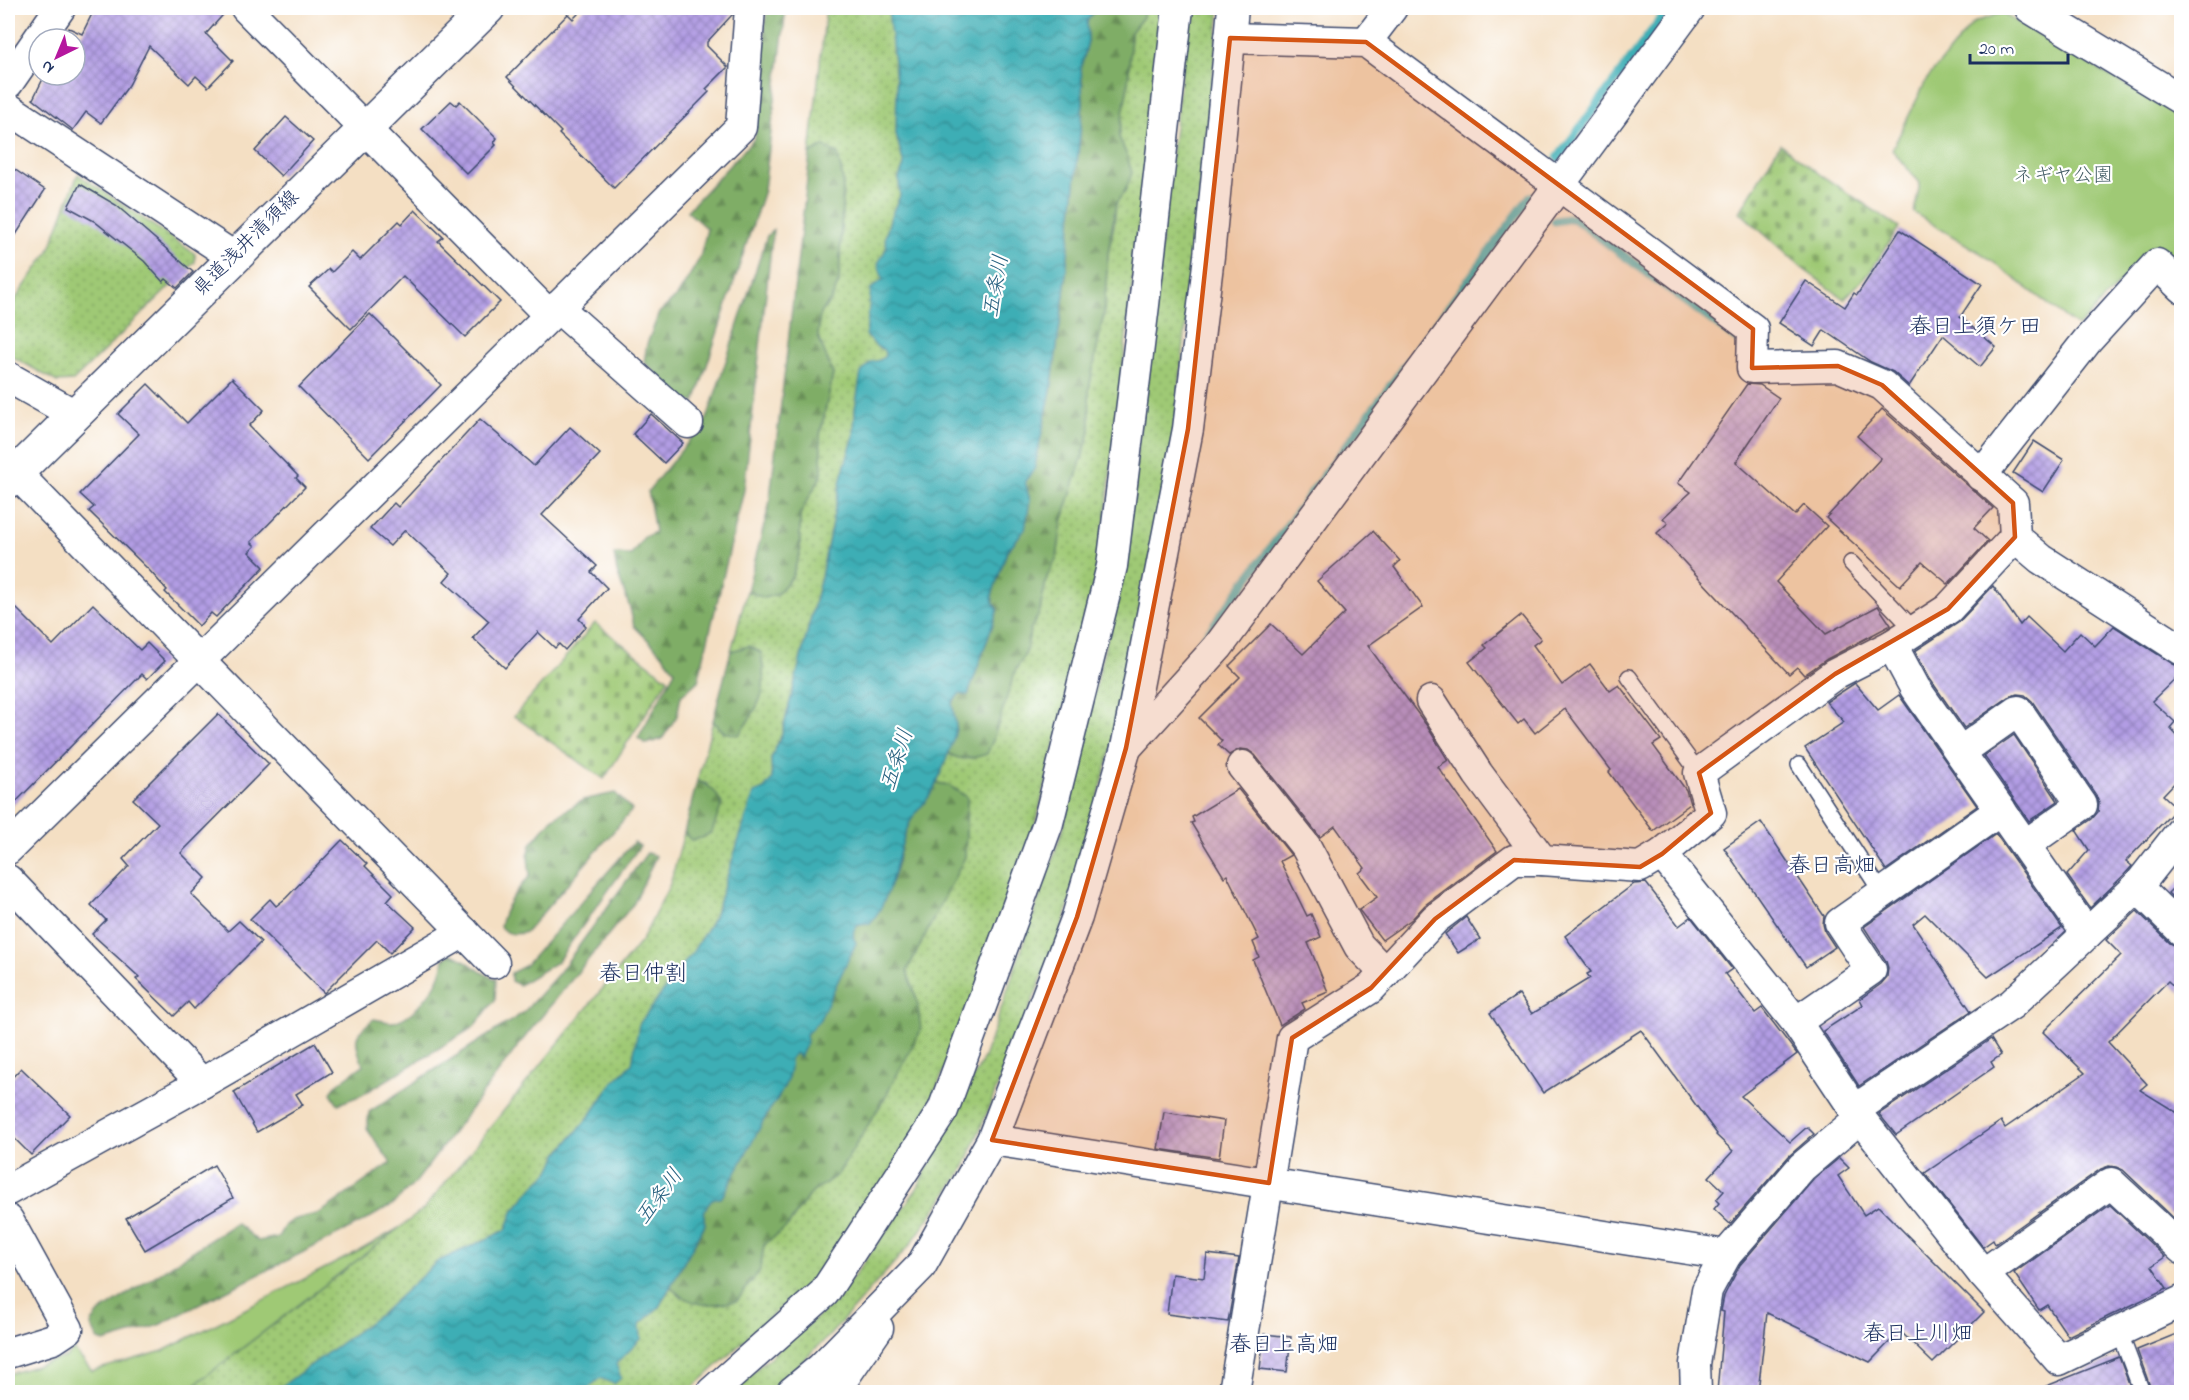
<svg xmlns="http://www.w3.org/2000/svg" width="2189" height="1400" font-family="'Indie Flower','Klee One',sans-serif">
  <defs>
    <pattern id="grass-dots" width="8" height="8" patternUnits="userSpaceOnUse" patternTransform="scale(1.5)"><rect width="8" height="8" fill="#9fc975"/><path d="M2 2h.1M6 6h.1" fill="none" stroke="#81a463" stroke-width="1.8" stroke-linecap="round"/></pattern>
    <pattern id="forest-firs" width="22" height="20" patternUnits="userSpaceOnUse" patternTransform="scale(1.5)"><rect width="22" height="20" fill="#7fad66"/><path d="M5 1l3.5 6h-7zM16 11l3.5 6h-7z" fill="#678d57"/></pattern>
    <pattern id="cemetery-stones" width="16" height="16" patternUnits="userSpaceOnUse" patternTransform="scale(1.5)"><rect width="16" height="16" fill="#9fc975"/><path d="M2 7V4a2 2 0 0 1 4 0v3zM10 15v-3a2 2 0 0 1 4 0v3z" fill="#81a463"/></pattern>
    <pattern id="water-waves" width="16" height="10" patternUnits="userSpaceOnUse" patternTransform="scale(1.5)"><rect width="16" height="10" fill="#3daeb5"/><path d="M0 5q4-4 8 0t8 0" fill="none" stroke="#328e96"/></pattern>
    <pattern id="building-cross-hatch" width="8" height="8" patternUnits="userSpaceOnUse" patternTransform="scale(1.5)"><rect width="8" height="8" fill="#b29de4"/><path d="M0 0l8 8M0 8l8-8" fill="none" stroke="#9080bc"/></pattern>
  </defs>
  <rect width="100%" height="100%" fill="#fff"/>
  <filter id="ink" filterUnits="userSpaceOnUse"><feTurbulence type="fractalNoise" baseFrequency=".0167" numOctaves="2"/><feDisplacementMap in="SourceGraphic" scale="12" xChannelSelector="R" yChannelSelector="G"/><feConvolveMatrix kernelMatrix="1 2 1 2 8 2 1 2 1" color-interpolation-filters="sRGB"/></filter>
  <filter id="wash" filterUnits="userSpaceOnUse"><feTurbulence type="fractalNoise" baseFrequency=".008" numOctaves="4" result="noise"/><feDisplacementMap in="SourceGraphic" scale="24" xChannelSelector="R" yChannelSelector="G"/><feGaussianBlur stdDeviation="1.35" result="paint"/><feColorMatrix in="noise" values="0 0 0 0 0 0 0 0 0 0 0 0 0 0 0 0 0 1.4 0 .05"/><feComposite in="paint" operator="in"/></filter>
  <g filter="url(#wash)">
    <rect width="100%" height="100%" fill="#f4dfc3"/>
    <g fill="url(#grass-dots)" stroke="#5d7c6a" stroke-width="1.5">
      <path d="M826 8H888L897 89 896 134 904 165 899 178 900 196 891 216 885 238 887 247 879 263 883 279 876 346 885 350V356L861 374 855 409 854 436 842 475 821 577 782 734 771 759 772 779 764 789 754 794 714 917 636 1048 632 1064 613 1082 592 1113 559 1153 550 1171 533 1187 514 1210 506 1230 437 1262 382 1313 274 1392H185L424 1209 642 940 670 884 684 833 692 840 708 784 697 781 713 721 724 732 739 734C761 701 768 695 761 653L749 646 731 651 747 591 764 598 777 594 792 577 800 552V514L822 474 820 435 833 374 818 336 820 313 831 300 839 282 843 181 838 155 824 146 810 154Z"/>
      <path d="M1144 8H1164L1101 556 1037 819 1003 927 916 1138 867 1211 811 1280 688 1392H584L641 1339 640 1324 659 1307 670 1287 682 1298 760 1270 764 1245 788 1226 809 1195 838 1174 884 1099 917 1000 907 971 965 856 967 797 948 785 937 783 947 752 952 756 1004 701 1016 669 1026 653 1030 630 1039 614 1047 577 1057 558 1062 522 1090 432 1089 389 1104 313 1108 254 1114 225 1116 203 1125 191 1127 156 1119 137 1128 85 1131 32 1143 17Z"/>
      <path d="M1189 8H1220L1174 437 1126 695 1063 926 964 1169 910 1245 828 1337 769 1392H729L836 1301 916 1190 985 1055 1063 829 1123 569Z"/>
      <path d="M78 174 195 254V262L73 381 57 382 8 354V310L49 251Z"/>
    </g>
    <g fill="url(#forest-firs)" stroke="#4d6e62" stroke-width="1.5">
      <path d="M767 8H786L764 190 695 402 686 401 644 362 647 344 659 313 678 295 700 258 707 229 687 211 755 138Z"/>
      <path d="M1097 8H1144L1143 17 1131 32 1128 85 1119 137 1127 156 1132 173 1125 191 1116 203 1108 254 1104 313 1089 389 1090 432 1062 522 1057 558 1047 577 1039 614 1030 630 1026 653 1016 669 993 740 987 754C973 758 959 763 948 752L956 728 952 703 959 694 968 695 998 609 993 602 992 595 1007 551 1025 529V481L1051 390 1064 294 1083 103 1081 68 1088 41 1087 21Z"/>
      <path d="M824 146 838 155 843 181 839 282 831 300 820 313 818 336 833 374 820 435 822 474 800 514V552L792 577 777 594 764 598 747 591 769 506 810 154Z"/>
      <path d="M773 230 744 490 698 681 681 696 677 716 662 739 646 744 638 738 675 671 663 655 634 626 630 608 617 572 614 554 631 555 644 537 655 532 648 491 707 419 767 236Z"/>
      <path d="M749 646 761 653C768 695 761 701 739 735L724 732 713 721 731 651Z"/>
      <path d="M697 781C711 785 716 792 722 804L712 832 702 838 691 840 684 833Z"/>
      <path d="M937 783 948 785 967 797 965 857 907 971 917 1000 921 1030 884 1099 838 1174 809 1195 788 1226 764 1245 760 1270 737 1301C708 1306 693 1308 670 1287L705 1225C702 1211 705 1207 714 1197L770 1109 779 1097 790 1059 795 1053 800 1057 806 1034 819 1021 854 929 858 924 870 923C878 906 891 887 896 869 900 853 901 840 909 824 916 809 928 798 937 783Z"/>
      <path d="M615 793 632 810 526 932C515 935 508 935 500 927 504 906 515 892 530 876L528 857 531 844 552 819 583 800Z"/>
      <path d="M634 842 640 846 557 962 519 985 511 981V973L525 966Z"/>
      <path d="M647 853 656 856 634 903 521 1042 416 1182 392 1205 359 1224 157 1326 104 1342 98 1339 91 1326 92 1322 100 1312 236 1223 258 1241 278 1237 285 1225 292 1220 320 1213 391 1163 367 1129 369 1112 523 1013 559 973Z"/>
      <path d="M451 954C468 958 476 973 496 979L495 1000 474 1027 362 1095 338 1104 331 1093 335 1086 363 1065C354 1040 352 1035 374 1019 381 1020 391 1024 397 1021 419 1013 442 982 444 959Z"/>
    </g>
    <g fill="url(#cemetery-stones)" stroke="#5d7c6a" stroke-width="1.5">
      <path d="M1780 144 1822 176 1899 227 1870 272 1844 299 1802 268 1740 212Z"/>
      <path d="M595 623 668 679 604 779 514 716Z"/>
    </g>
    <g fill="#9fc975" stroke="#5d7c6a" stroke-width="1.5">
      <path d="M2001 13 2181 117V270L2148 253 2078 327 1984 255 1914 213 1920 183 1892 150 1927 79 1973 23Z"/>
      <path d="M399 1228 185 1392H8V1374L66 1357 74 1350 92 1371 163 1351 359 1251Z"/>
    </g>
    <path fill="url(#water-waves)" stroke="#2c6e8a" stroke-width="1.5" d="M888 8H1097L1087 21 1088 41 1081 68 1083 103 1064 294 1051 390 1034 470 1025 481 1030 501 1025 529 1007 551 992 595 993 602 998 609 968 695 959 694 952 703C953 711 955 719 956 726 956 737 937 785 930 795 921 809 913 812 907 829 895 859 892 899 870 923L858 924C852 931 852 935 856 943L819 1021 806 1034 807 1043 800 1057 795 1053 790 1059C792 1077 781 1095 770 1109L725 1192 721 1198H714C705 1207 702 1211 705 1224L659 1307 640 1324 641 1339 616 1364 621 1378 614 1384 600 1378 584 1392H274L382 1313 437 1262 506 1230 514 1210 533 1187 550 1171 559 1153 592 1113 613 1082 632 1064 639 1024 694 950 714 917 754 793 764 789 772 779 771 759 782 734 821 577 842 475 854 436 855 409 861 373 871 362 880 360 885 356 884 350 876 346 866 335 871 289 883 279 878 264 887 247 885 238 891 216 900 196 899 178 904 165 896 134 897 89Z"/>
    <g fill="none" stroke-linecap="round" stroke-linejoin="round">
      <g stroke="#3daeb5" stroke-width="9">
        <path d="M1558 158 1669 8"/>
        <path d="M1555 221 1573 218 1742 343"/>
        <path d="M1193 653 1530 197"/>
      </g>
    </g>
    <g id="blocks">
      <g fill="url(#building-cross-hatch)">
        <path d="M95 8H229L206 34 233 61 208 87 196 76 189 84 149 46 129 85 101 123 86 112 73 130 33 99 45 75H75V39H64L69 28 82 34Z"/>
        <path d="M584 8H733L732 15 707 42V46L728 67 706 89 709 92 614 188 559 134 561 132 507 77 568 14 573 19Z"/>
        <path d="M451 101 456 105 460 101 497 138 494 143 496 145 467 174 422 129Z"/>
        <path d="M286 117 313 141 281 176 255 151Z"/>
        <path d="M8 165 45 190 8 247Z"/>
        <path d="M80 184 116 205 193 272 177 288 166 279 163 282 144 261 94 221 68 207Z"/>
        <path d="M415 210 443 237 438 241 500 302 465 337 403 276 351 329 309 287 329 269 332 272 352 252 360 260 399 221 402 224Z"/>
        <path d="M1900 230 1982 284 1960 317 1996 347 1980 367 1943 335 1909 386 1893 372 1871 362 1824 330 1814 346 1779 323 1806 281 1845 307 1854 293 1857 295Z"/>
        <path d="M370 314 441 385 369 458 299 387Z"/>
        <path d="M232 378 264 410 249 426 298 476 296 478 305 487 251 542 255 546 249 552 264 567 216 617 211 613 199 626 165 592 167 590 149 570 89 511 94 507 80 494 139 434 118 414 148 384 187 423Z"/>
        <path d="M1747 384 1760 385 1779 398 1736 462 1795 515 1804 505 1827 526 1776 582 1826 634 1878 606 1891 625 1827 659 1804 675 1797 667 1789 674 1657 533 1668 523 1663 518 1691 492 1678 483Z"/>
        <path d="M1882 409 1993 508 1974 528 1988 541 1948 584 1922 562 1900 586 1826 518 1881 458 1857 436Z"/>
        <path d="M651 414 683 443 664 463 633 434Z"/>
        <path d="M480 419 534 466 570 427 600 454 542 515 597 566 591 572 607 588 579 619 586 626 565 650 559 644 555 648 538 632 505 668 473 638 489 621 444 581 451 573 405 530 390 546 370 529 394 503 398 507Z"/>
        <path d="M2034 441 2064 460 2043 492 2013 473Z"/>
        <path d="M1373 531 1400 561 1394 567 1423 607 1368 646 1427 726 1448 760 1438 767 1497 851 1425 905 1412 919 1382 940 1359 910 1377 897 1359 873 1365 868 1335 826 1320 837 1255 755 1248 750 1240 749 1229 755 1218 745 1222 741 1199 718 1240 677 1229 666 1271 624 1303 654 1345 613 1317 581Z"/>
        <path d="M1993 586 2020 625 2027 617 2063 651 2080 632 2095 646 2114 626 2173 664 2181 667V673L2152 701 2175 722 2170 728 2181 740V776L2163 795 2177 808 2126 861 2132 866 2124 875 2090 908 2067 875 2089 850 2076 830 2092 819 2098 812 2099 803 2096 795 2032 701 2025 695 2017 694 2009 697 1964 728 1930 679 1915 651 1958 623Z"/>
        <path d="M8 600 53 645 93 604 140 650 147 643 165 661 147 679 142 674 8 810Z"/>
        <path d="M1521 615 1541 639 1533 645 1562 685 1590 664 1610 691 1619 685 1661 740 1653 745 1686 790 1690 804 1653 831 1609 772 1611 770 1565 709 1535 733 1524 719 1518 724 1469 662 1487 648 1484 645Z"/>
        <path d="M1855 683 1878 710 1899 695 1977 806 1886 870 1805 748 1844 722 1826 702Z"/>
        <path d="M218 714 269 764 181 853 206 878 191 894 228 931 239 921 261 942 194 1009 188 1002 174 1016 136 979 139 977 92 934 106 920 91 905 129 866 123 859 158 823 133 799Z"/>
        <path d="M2014 735 2058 801 2029 821 1984 756Z"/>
        <path d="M1238 789 1291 855 1280 861 1307 916 1311 914 1321 937 1308 943 1328 992 1302 1003 1305 1009 1280 1025 1253 960 1259 957 1253 942 1259 939 1227 875 1224 877 1191 823 1194 822 1192 817Z"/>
        <path d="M1761 822 1824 916 1823 924 1825 932 1835 947 1806 967 1724 848Z"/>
        <path d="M1996 834 2062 928 1988 977 1925 914 1913 924 1971 1011 1859 1086 1823 1031 1863 1005 1860 999 1881 984 1887 977 1888 968 1886 961 1864 927Z"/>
        <path d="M342 840 367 864 365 866 393 894 387 901 415 927 390 953 377 940 324 993 250 919 270 899 276 906 286 898Z"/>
        <path d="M2181 880V906L2168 893Z"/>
        <path d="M1646 883 1679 926 1691 917 1732 969 1725 974 1755 1013 1762 1008 1797 1054 1741 1096 1790 1142 1807 1127 1814 1134 1789 1156 1730 1224 1714 1209 1719 1203 1716 1200 1724 1191 1709 1177 1733 1151 1716 1135 1717 1134 1641 1030 1543 1093 1490 1013 1519 994 1532 1014 1590 978 1587 974 1591 972 1565 936 1634 884Z"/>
        <path d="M2137 911 2170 943 2181 948V993L2168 981 2108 1042 2147 1084 2140 1090 2181 1115V1225L2123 1170 2116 1167 2109 1166 2101 1169 1995 1244 1993 1240 1983 1247 1925 1173 2001 1121 2005 1128 2085 1073 2043 1032 2121 955 2106 940Z"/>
        <path d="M1466 917 1480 939 1458 953 1445 934Z"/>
        <path d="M1991 1039 2001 1055 1991 1062 1994 1067 1896 1135 1879 1114Z"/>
        <path d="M315 1043 332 1072 296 1094 303 1105 257 1132 234 1092Z"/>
        <path d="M21 1068 70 1115 31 1155 8 1132V1082Z"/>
        <path d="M1164 1112 1224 1121 1219 1158 1158 1149Z"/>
        <path d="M1839 1158 1849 1168 1838 1176 1864 1215 1878 1206 1984 1312 1933 1363 1900 1331 1870 1362 1767 1313 1758 1392H1717L1724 1312 1721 1311 1724 1296 1740 1265 1814 1179Z"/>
        <path d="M214 1165 233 1198 145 1250 126 1218Z"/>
        <path d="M2110 1205 2165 1257 2152 1266 2167 1288 2068 1336 2047 1305 2039 1310 2014 1273Z"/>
        <path d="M1207 1254 1239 1258 1228 1322 1167 1314 1172 1274 1204 1278Z"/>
        <path d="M2181 1332V1392H2152L2137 1350Z"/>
        <path d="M1264 1334 1291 1337 1287 1372 1260 1369Z"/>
        <path d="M2119 1357 2132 1392H2034V1391Z"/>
      </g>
    </g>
  </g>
  <g filter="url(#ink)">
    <use href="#blocks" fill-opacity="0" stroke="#3c496d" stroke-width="1.5"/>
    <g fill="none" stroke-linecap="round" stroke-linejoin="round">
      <g stroke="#3c496d" stroke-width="18">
        <g id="lane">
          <path d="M1851 563 1914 630"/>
          <path d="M1629 677 1699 773"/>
          <path d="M1799 765 1882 893"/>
          <path d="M2119 1331 2142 1392"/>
        </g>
      </g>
      <g stroke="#3c496d" stroke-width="33">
        <g id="street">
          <path d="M246 8 549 315"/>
          <path d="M2030 8 2182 100"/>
          <path d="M1230 38 1366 42 1753 329 1752 368 1838 366 1882 385 2013 503 2015 537 2041 559 2182 650"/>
          <path d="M1366 42 1392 8"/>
          <path d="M8 83 60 8"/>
          <path d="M8 108 234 257"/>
          <path d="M557 307 688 423"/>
          <path d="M8 377 75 415"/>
          <path d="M16 473 494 963"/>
          <path d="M1981 476 2087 341 2157 264 2182 288"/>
          <path d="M1892 645 1915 688 2087 934"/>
          <path d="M1431 701 1478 774 1542 860 1640 867 1662 854 1796 1022 1860 1118 1983 1274 2059 1360 2182 1301"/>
          <path d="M1126 748 1218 647 1690 8"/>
          <path d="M1960 752 2018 711 2082 805 2025 845"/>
          <path d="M1242 766 1306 847 1359 946 1385 973"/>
          <path d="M8 849 741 127 750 8"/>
          <path d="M1662 854 1711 813 1699 773 1835 674 1892 645 1948 609 2015 537"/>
          <path d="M8 880 202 1083"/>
          <path d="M2137 887 2182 931"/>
          <path d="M1796 1022 1871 970 1840 923 2001 810"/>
          <path d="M1854 1110 2012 1004 2137 887 2182 830"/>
          <path d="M992 1140 1726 1255 1802 1167 1860 1118"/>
          <path d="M8 1190 202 1083 464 932"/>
          <path d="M8 1220 68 1329 53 1339 8 1353"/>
          <path d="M1983 1274 2111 1183 2182 1249"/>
          <path d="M712 1392 824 1293 943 1110 1048 823 1112 566 1144 305 1178 8"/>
          <path d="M792 1392 821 1368 921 1266 992 1140 1077 917 1126 748 1188 429 1209 256 1233 8"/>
          <path d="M834 1392 878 1328"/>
          <path d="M1234 1392 1292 1038 1371 988 1435 919 1514 860H1542"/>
          <path d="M1696 1392 1695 1364 1707 1290 1726 1255"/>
        </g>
      </g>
      <g stroke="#3c496d" stroke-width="36">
        <path id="secondary" d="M8 481 488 8"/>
      </g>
      <use href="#lane" stroke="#fff" stroke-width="15"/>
      <use href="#street" stroke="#fff" stroke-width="30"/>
      <use href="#secondary" stroke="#fff" stroke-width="33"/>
    </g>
  </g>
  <path fill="#d45514" fill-opacity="0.2" stroke="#d45514" stroke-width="4.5" stroke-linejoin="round" d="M1230 38 1366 42 1753 329 1752 368 1838 366 1882 385 2013 503 2015 537 1948 609 1835 674 1699 773 1711 813 1662 854 1640 867 1514 860 1435 919 1371 988 1292 1038 1269 1183 992 1140 1077 917 1126 748 1188 429Z"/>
  <g text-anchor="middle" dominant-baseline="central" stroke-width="4.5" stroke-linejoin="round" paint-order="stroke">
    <g font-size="20" fill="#435d65" stroke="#fff">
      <text x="2063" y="176">ネギヤ公園</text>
    </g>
    <g font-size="20" fill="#1b2f5e" stroke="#fff">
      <text transform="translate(247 244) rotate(-45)">県道浅井清須線</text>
    </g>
    <g font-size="21" font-style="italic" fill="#296281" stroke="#fff">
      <text transform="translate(997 286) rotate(-80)">五条川</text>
      <text transform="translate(898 760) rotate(-72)">五条川</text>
      <text transform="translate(660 1197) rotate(-53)">五条川</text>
    </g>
    <g font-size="22" fill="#1b2f5e" stroke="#fff">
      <text x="1975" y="328">春日上須ケ田</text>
      <text x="1832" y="867">春日高畑</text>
      <text x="643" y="975">春日仲割</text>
      <text x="1918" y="1335">春日上川畑</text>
      <text x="1284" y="1346">春日上高畑</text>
    </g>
  </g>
  <rect width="2189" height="1400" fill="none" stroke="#fff" stroke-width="30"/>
  <g transform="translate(57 57) rotate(223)"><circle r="28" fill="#ffffff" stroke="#a4acbf" stroke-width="1.5"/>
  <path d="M0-4.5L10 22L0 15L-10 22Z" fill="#b5179e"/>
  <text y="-9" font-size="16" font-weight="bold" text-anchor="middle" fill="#1b2f5e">N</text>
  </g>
  <path d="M1970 54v9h98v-9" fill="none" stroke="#1b2f5e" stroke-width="3"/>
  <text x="1979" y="54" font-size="18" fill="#1b2f5e" stroke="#ffffff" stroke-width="4.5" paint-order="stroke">20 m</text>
</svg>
